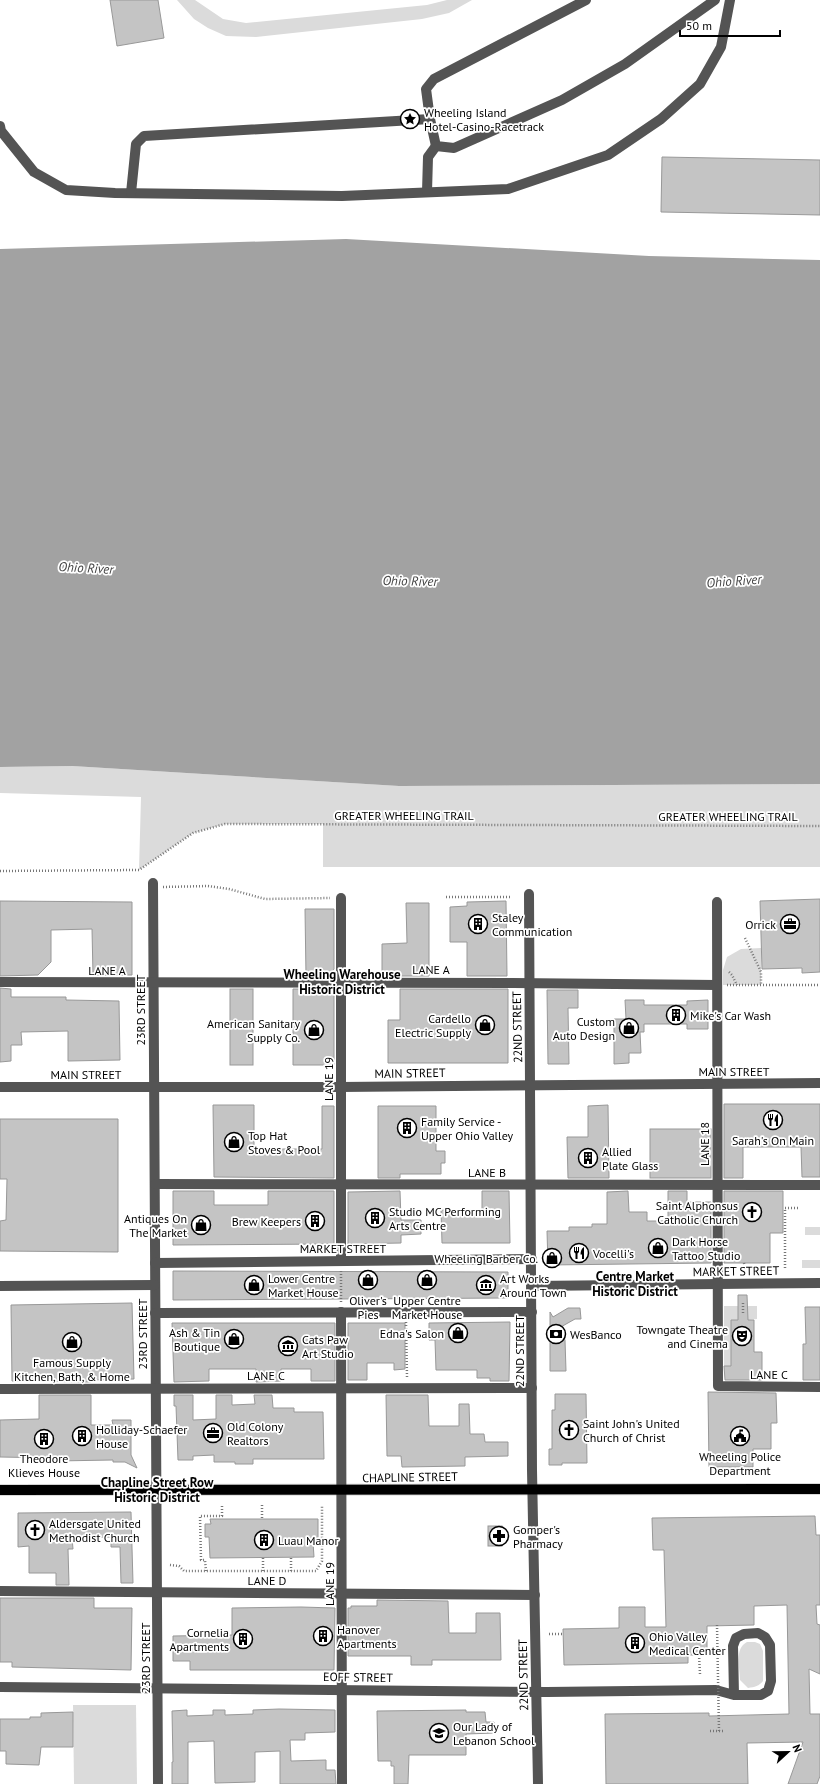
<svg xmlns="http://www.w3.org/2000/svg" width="820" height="1784" font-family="'PT Sans',sans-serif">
  <rect width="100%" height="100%" fill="#fff"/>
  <g fill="#dbdbdb">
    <path d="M177 0H195L223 19 246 23 427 5 447 0H472L449 13 422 19 256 37 226 36 208 28 194 19Z"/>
    <path d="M72 766 399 786 820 784V867H323V824H225L193 833 139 870 141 797 0 793V767Z"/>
    <path d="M761 948V985H723V970L727 957 741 949Z"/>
    <rect x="805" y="1227" width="15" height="8"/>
    <rect x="802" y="1260" width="18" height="8"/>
    <path d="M724 1306H757V1319L748 1320 738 1313V1320H731V1366H724Z"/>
    <path d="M747 1642H755L760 1644 763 1651V1681C759 1686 755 1687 748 1688L740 1680C740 1667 734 1649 747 1642Z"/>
    <path d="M73 1705H136L137 1784H74Z"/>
  </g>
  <path fill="#a2a2a2" d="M346 239 649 256 820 260V784L399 786 72 766 0 767V249Z"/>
  <g fill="#c4c4c4" stroke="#989898">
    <path d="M110 0H158L164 38 117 46Z"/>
    <path d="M662 157 820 160V215L661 212Z"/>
    <path d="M820 899V972L802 973V968L762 969 760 901Z"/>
    <path d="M0 901 132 902V975H93L92 929 51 930V962L38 975 0 976Z"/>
    <path d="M506 901 507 976H467V942H450V907L467 906V902Z"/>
    <path d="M406 903H429V976H382V944L407 943Z"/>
    <path d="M305 909H334V969L329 976H306Z"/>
    <path d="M0 988 11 989V997H66V1000L119 1001 120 1060 68 1061V1031L21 1032 22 1045H11V1061L0 1062Z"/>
    <rect x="230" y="989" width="23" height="76"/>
    <path d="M293 989H329L334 996V1065H293Z"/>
    <path d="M400 989H508V1063H388V1020H400Z"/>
    <path d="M547 990H578V1008H568L569 1064H548Z"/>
    <path d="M625 1000H644V1005H687V1001L708 1000V1029H687V1024H644V1032H640L641 1053H629V1063L614 1064V1019H626Z"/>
    <path d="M724 1104H820V1177H802L801 1147H743V1178H724Z"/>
    <path d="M213 1105H254V1149H322V1106H334V1178L214 1177Z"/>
    <path d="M608 1105 609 1178H568L567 1137H588V1106Z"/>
    <path d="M378 1106H436V1151H445V1163H441V1174H400V1178H378Z"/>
    <path d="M0 1119H118V1252L0 1251V1221L6 1220 7 1179H0Z"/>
    <rect x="650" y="1129" width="61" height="49"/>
    <path d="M173 1191H214V1205H268V1191H334V1244L173 1245Z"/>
    <path d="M400 1191 401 1220H421V1234L401 1235V1243L348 1244V1192Z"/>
    <path d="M482 1191H509L510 1243H442L441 1210H482Z"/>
    <path d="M628 1191 629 1212H647V1221H668V1191H687V1202H711V1263L548 1265 547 1231H569V1227H592V1224H607V1192Z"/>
    <path d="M724 1191H783V1233H770V1263H724Z"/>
    <path d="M173 1271 508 1272V1298L173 1300Z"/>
    <path d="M738 1295H747L748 1320H754V1352H762V1380H725L724 1366H731V1320H738Z"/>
    <path d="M132 1303 134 1379 91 1380V1382L12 1381 11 1305Z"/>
    <path d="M805 1307H820V1380H803V1344H806Z"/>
    <path d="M568 1308H580L581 1319H575L559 1328 565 1340 566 1371H550V1312L553 1317Z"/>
    <path d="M510 1322 509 1381H490V1378H477V1370H436L435 1340H429V1323Z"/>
    <path d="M172 1323H335V1381H311V1369H281V1381L256 1382V1369H209V1381L174 1382Z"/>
    <path d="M348 1323H405V1369L394 1370V1363H367V1380H348Z"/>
    <path d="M708 1392 776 1393 777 1423H771V1449H753V1467H709Z"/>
    <path d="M555 1394H586L587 1463H562V1465H549V1449H552V1410H555Z"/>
    <path d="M39 1395H91V1425H113L112 1420H131V1455L137 1468 125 1462H113V1460L55 1461V1458L0 1457V1420L39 1419Z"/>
    <path d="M174 1395H193V1420L216 1419V1395H232V1405L255 1404 254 1395H272L273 1408H294V1412H323L324 1459H253V1464H235V1462H214V1455L193 1456V1460H178L176 1406H174Z"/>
    <path d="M386 1395H428L429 1426H459V1404H469L470 1434H484L485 1442H508V1456L465 1457V1466L402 1467 401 1456H387Z"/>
    <path d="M131 1512 133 1583H121L120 1547H111V1537L72 1538 73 1549H68L69 1585H56V1573H29V1546L18 1547V1513Z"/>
    <path d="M815 1516 816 1535H820V1605H816L817 1624 820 1625V1674L809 1669 810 1714H820V1776L817 1784H788L803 1742 747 1743 748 1784H606L605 1714 709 1713V1716L789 1714 787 1605 754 1606V1625L707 1626V1655H688V1663L564 1665 563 1629 619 1628V1607H645V1627H666L664 1550H653L652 1518Z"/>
    <path d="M210 1519H318V1542H313L314 1557 210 1558 209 1537H205V1524H211Z"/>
    <rect x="488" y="1526" width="14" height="20"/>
    <path d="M0 1598H94V1608H132L131 1670 12 1667V1662H0Z"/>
    <path d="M377 1600 448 1601 449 1633H476V1613H500L501 1660H432V1665H411V1656H348V1608H351V1606H377Z"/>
    <path d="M301 1607 335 1608 334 1670H190V1661H173V1636L232 1635V1608Z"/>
    <path d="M279 1709 335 1710V1732L305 1733V1740H290L291 1761 326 1760V1770H335L336 1784H280V1751L255 1752V1782L215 1783 214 1741 188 1742V1784H172V1762H173L172 1711 187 1710V1716L213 1715V1710H225V1715L253 1714V1710Z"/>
    <path d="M466 1710V1712H485L486 1722H494V1733L466 1734V1755H409L408 1784H394V1766H391V1761H378L377 1711Z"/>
    <path d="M73 1712V1747H41L39 1765 6 1764V1751H0V1719H30V1717H41V1713Z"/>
  </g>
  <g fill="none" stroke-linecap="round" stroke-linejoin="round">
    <g stroke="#dbdbdb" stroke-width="12">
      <path id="major" d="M0 1490 820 1489"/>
    </g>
    <g stroke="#767676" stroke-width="2.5" stroke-dasharray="1 2" stroke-linecap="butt">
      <path d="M0 871 139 870 193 833 225 824 820 826"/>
      <path d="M163 887 208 886 229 889 265 899 330 898"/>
      <path d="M446 897H512"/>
      <path d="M745 938 761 972V985"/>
      <path d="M729 972 732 975 737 985"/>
      <path d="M727 985H820"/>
      <path d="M744 1263 745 1268"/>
      <path d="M785 1268V1208H799"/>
      <path d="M341 1271V1302"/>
      <path d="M743 1303V1313"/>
      <path d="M406 1322 407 1377"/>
      <path d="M262 1505V1519"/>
      <path d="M263 1558V1571"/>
      <path d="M291 1558V1571"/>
      <path d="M170 1565 179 1566 184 1571H316L322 1561V1505"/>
      <path d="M206 1571 205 1560H201L200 1516H222V1505"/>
      <path d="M549 1634H563"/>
      <path d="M707 1652H717"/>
      <path d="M699 1655 700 1674"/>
      <path d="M710 1731H724"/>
    </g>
    <g stroke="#545454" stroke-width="10">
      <path d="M586 0 434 79 426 89 430 119 436 146 454 148 562 100 625 64 715 0"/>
      <path d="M0 126 1 131 34 172 66 190 115 193 342 196 508 189 608 155 661 119 700 84 721 47 730 0"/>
      <path d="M427 192 428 157 436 146"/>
      <path d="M131 193 136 144 144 136 430 119"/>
      <path d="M153 883 158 1784"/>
      <path d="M529 894 532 1470 538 1784"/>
      <path d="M341 898V1261"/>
      <path d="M717 902 718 1386 820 1387"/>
      <path d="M0 982 513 983 717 985"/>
      <path d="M0 1087H340L820 1083"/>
      <path d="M155 1184 820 1185"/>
      <path d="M155 1263 532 1259"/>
      <path d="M0 1286 155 1285"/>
      <path d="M532 1286 820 1283"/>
      <path d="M341 1312 342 1784"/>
      <path d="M155 1313 532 1312"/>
      <path d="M0 1389 532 1388"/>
      <path d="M0 1591 535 1595"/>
      <path d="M0 1687 547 1692 716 1690 734 1695H761L768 1691 771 1681 770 1645 765 1637 758 1633 744 1634 736 1638 733 1646 734 1695"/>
    </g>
    <use href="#major" stroke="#000" stroke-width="10"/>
    <path stroke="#767676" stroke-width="2.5" stroke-dasharray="1 2" stroke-linecap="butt" d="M717 1625 719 1731"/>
  </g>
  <defs>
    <g id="sight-ring" transform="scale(1)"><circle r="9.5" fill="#fff" stroke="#000" stroke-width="1.5"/><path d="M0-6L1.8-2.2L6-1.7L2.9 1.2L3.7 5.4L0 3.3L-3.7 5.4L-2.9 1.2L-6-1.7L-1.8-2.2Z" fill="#000"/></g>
    <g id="building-ring" transform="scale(1)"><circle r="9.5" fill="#fff" stroke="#000" stroke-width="1.5"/><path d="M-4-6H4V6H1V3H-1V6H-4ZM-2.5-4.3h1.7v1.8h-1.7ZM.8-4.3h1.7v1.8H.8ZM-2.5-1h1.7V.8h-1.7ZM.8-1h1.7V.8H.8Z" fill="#000"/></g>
    <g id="office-ring" transform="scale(1)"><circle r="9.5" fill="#fff" stroke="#000" stroke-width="1.5"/><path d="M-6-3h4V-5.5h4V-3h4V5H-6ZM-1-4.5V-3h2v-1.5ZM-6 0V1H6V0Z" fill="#000"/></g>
    <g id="shop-ring" transform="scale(1)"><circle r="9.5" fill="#fff" stroke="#000" stroke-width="1.5"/><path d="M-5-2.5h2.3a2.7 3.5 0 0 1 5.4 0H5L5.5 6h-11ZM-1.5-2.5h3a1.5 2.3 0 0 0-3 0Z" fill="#000"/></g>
    <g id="restaurant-ring" transform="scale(1)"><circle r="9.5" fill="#fff" stroke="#000" stroke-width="1.5"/><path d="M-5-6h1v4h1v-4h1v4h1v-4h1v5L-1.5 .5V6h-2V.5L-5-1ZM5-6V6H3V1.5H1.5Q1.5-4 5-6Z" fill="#000"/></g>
    <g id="church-ring" transform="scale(1)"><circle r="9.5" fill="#fff" stroke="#000" stroke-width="1.5"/><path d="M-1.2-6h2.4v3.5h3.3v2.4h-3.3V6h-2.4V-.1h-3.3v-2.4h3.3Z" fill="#000"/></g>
    <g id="museum-ring" transform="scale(1)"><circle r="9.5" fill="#fff" stroke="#000" stroke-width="1.5"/><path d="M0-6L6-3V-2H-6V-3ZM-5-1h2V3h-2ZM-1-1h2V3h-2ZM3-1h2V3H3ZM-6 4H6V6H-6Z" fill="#000"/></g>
    <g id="bank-ring" transform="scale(1)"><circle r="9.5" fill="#fff" stroke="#000" stroke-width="1.5"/><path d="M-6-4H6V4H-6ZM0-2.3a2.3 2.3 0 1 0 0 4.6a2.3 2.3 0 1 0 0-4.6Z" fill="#000"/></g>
    <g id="theatre-ring" transform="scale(1)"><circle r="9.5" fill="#fff" stroke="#000" stroke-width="1.5"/><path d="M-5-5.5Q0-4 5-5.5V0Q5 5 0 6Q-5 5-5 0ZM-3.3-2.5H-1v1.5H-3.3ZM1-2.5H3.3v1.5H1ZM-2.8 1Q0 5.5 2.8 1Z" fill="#000"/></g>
    <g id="civic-ring" transform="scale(1)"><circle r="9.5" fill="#fff" stroke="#000" stroke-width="1.5"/><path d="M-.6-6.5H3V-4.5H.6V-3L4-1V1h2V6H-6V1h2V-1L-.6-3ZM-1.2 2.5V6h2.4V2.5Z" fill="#000"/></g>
    <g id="pharmacy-ring" transform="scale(1)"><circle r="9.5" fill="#fff" stroke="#000" stroke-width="1.5"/><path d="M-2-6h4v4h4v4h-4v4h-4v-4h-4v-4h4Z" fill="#000"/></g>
    <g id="school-ring" transform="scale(1)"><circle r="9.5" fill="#fff" stroke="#000" stroke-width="1.5"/><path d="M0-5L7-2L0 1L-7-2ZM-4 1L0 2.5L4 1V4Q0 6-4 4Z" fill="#000"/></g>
  </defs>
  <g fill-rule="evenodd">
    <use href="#sight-ring" x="410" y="119"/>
    <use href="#building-ring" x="478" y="924"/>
    <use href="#office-ring" x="790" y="924"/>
    <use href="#building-ring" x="676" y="1015"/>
    <use href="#shop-ring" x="485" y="1025"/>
    <use href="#shop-ring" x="629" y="1028"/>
    <use href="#shop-ring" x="314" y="1030"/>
    <use href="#restaurant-ring" x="773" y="1120"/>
    <use href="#building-ring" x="407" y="1128"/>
    <use href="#shop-ring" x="234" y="1142"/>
    <use href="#building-ring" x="588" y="1158"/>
    <use href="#church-ring" x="752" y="1212"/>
    <use href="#building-ring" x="375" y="1218"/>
    <use href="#building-ring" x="315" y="1221"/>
    <use href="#shop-ring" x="201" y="1225"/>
    <use href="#shop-ring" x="658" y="1248"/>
    <use href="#restaurant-ring" x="579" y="1253"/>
    <use href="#shop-ring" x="552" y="1258"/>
    <use href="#shop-ring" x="368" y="1280"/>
    <use href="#shop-ring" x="427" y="1280"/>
    <use href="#shop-ring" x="254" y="1285"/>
    <use href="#museum-ring" x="486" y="1285"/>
    <use href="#shop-ring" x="458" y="1333"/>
    <use href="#bank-ring" x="556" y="1334"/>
    <use href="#theatre-ring" x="742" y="1336"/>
    <use href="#shop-ring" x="234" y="1339"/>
    <use href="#shop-ring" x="72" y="1342"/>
    <use href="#museum-ring" x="288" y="1346"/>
    <use href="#church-ring" x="569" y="1430"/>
    <use href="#office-ring" x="213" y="1433"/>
    <use href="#building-ring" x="82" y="1436"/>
    <use href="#civic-ring" x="740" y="1436"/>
    <use href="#building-ring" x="44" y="1439"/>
    <use href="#church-ring" x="35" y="1530"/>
    <use href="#pharmacy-ring" x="499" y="1536"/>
    <use href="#building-ring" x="264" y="1540"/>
    <use href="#building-ring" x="323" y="1636"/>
    <use href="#building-ring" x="243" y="1639"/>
    <use href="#building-ring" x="635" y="1643"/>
    <use href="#school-ring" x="439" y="1733"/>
  </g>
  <g text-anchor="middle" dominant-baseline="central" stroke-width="3.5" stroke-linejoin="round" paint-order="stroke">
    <g font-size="12" fill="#000" stroke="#fff" text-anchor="start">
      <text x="424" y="112">Wheeling Island<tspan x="424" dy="14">Hotel-Casino-Racetrack</tspan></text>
      <text x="492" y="917">Staley<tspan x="492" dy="14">Communication</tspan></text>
      <text x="776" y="924" text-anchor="end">Orrick</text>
      <text x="690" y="1015">Mike's Car Wash</text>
      <text x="471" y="1018" text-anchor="end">Cardello<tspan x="471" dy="14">Electric Supply</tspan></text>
      <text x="615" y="1021" text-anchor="end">Custom<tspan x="615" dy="14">Auto Design</tspan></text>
      <text x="300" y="1023" text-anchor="end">American Sanitary<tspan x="300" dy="14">Supply Co.</tspan></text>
      <text x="421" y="1121">Family Service -<tspan x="421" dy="14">Upper Ohio Valley</tspan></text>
      <text x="248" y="1135">Top Hat<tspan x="248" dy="14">Stoves &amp; Pool</tspan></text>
      <text x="773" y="1140" text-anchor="middle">Sarah's On Main</text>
      <text x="602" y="1151">Allied<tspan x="602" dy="14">Plate Glass</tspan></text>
      <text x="738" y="1205" text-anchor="end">Saint Alphonsus<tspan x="738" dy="14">Catholic Church</tspan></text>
      <text x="389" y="1211">Studio MC Performing<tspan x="389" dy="14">Arts Centre</tspan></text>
      <text x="187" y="1218" text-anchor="end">Antiques On<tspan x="187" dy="14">The Market</tspan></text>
      <text x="301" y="1221" text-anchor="end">Brew Keepers</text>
      <text x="672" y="1241">Dark Horse<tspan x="672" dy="14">Tattoo Studio</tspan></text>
      <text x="593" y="1253">Vocelli's</text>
      <text x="538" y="1258" text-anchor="end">Wheeling Barber Co.</text>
      <text x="268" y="1278">Lower Centre<tspan x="268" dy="14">Market House</tspan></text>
      <text x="500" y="1278">Art Works<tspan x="500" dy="14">Around Town</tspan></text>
      <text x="368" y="1300" text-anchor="middle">Oliver's<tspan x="368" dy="14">Pies</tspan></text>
      <text x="427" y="1300" text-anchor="middle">Upper Centre<tspan x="427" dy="14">Market House</tspan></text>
      <text x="728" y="1329" text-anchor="end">Towngate Theatre<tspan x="728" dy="14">and Cinema</tspan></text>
      <text x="220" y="1332" text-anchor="end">Ash &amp; Tin<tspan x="220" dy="14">Boutique</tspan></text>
      <text x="444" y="1333" text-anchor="end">Edna's Salon</text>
      <text x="570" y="1334">WesBanco</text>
      <text x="302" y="1339">Cats Paw<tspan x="302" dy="14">Art Studio</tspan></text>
      <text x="72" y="1362" text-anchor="middle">Famous Supply<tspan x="72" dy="14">Kitchen, Bath, &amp; Home</tspan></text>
      <text x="583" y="1423">Saint John's United<tspan x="583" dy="14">Church of Christ</tspan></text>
      <text x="227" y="1426">Old Colony<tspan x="227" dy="14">Realtors</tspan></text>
      <text x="96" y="1429">Holliday-Schaefer<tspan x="96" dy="14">House</tspan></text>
      <text x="740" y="1456" text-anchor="middle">Wheeling Police<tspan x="740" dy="14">Department</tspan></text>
      <text x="44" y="1458" text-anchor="middle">Theodore<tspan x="44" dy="14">Klieves House</tspan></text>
      <text x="49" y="1523">Aldersgate United<tspan x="49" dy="14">Methodist Church</tspan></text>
      <text x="513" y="1529">Gomper's<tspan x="513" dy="14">Pharmacy</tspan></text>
      <text x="278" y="1540">Luau Manor</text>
      <text x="337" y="1629">Hanover<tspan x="337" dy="14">Apartments</tspan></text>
      <text x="229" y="1632" text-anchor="end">Cornelia<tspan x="229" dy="14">Apartments</tspan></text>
      <text x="649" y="1636">Ohio Valley<tspan x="649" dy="14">Medical Center</tspan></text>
      <text x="453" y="1726">Our Lady of<tspan x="453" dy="14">Lebanon School</tspan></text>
    </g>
    <g font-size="12" fill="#000" stroke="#fff">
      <text x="404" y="815">GREATER WHEELING TRAIL</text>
      <text x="728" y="816">GREATER WHEELING TRAIL</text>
      <text x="431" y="969">LANE A</text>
      <text x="107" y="970">LANE A</text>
      <text transform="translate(140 1010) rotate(-90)">23RD STREET</text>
      <text transform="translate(517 1027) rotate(-91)">22ND STREET</text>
      <text x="734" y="1071">MAIN STREET</text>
      <text transform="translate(410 1073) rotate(-1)">MAIN STREET</text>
      <text x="86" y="1074">MAIN STREET</text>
      <text transform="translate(328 1079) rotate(-90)">LANE 19</text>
      <text transform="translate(704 1144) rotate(-90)">LANE 18</text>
      <text x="487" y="1172">LANE B</text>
      <text x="343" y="1248">MARKET STREET</text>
      <text transform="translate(736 1271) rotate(-1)">MARKET STREET</text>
      <text transform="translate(142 1334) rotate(-90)">23RD STREET</text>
      <text transform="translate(519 1351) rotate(-90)">22ND STREET</text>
      <text x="769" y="1374">LANE C</text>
      <text x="266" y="1375">LANE C</text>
      <text transform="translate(410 1477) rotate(-1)">CHAPLINE STREET</text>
      <text x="267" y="1580">LANE D</text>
      <text transform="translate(329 1584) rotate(-90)">LANE 19</text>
      <text transform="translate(145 1658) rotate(-90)">23RD STREET</text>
      <text transform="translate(523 1675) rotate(-91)">22ND STREET</text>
      <text transform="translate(358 1677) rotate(1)">EOFF STREET</text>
    </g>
    <g font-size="13" font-style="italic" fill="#434343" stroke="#fff">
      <text transform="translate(86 568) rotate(3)">Ohio River</text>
      <text transform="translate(410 581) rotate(1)">Ohio River</text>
      <text transform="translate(734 581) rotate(-4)">Ohio River</text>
    </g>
    <g font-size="13" font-weight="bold" fill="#000" stroke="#fff">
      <text x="342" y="974">Wheeling Warehouse<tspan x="342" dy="15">Historic District</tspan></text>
      <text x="635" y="1276">Centre Market<tspan x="635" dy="15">Historic District</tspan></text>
      <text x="157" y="1482">Chapline Street Row<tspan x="157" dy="15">Historic District</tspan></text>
    </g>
  </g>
  <g transform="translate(788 1752) rotate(68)" stroke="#ffffff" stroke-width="3" paint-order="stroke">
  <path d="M0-3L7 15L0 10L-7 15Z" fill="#000000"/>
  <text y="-6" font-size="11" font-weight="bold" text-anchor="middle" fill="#000000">N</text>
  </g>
  <path d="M680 30v6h100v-6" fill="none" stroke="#000000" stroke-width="2"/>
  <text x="686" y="30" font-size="12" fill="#000000" stroke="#ffffff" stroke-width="3" paint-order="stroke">50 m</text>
</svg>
